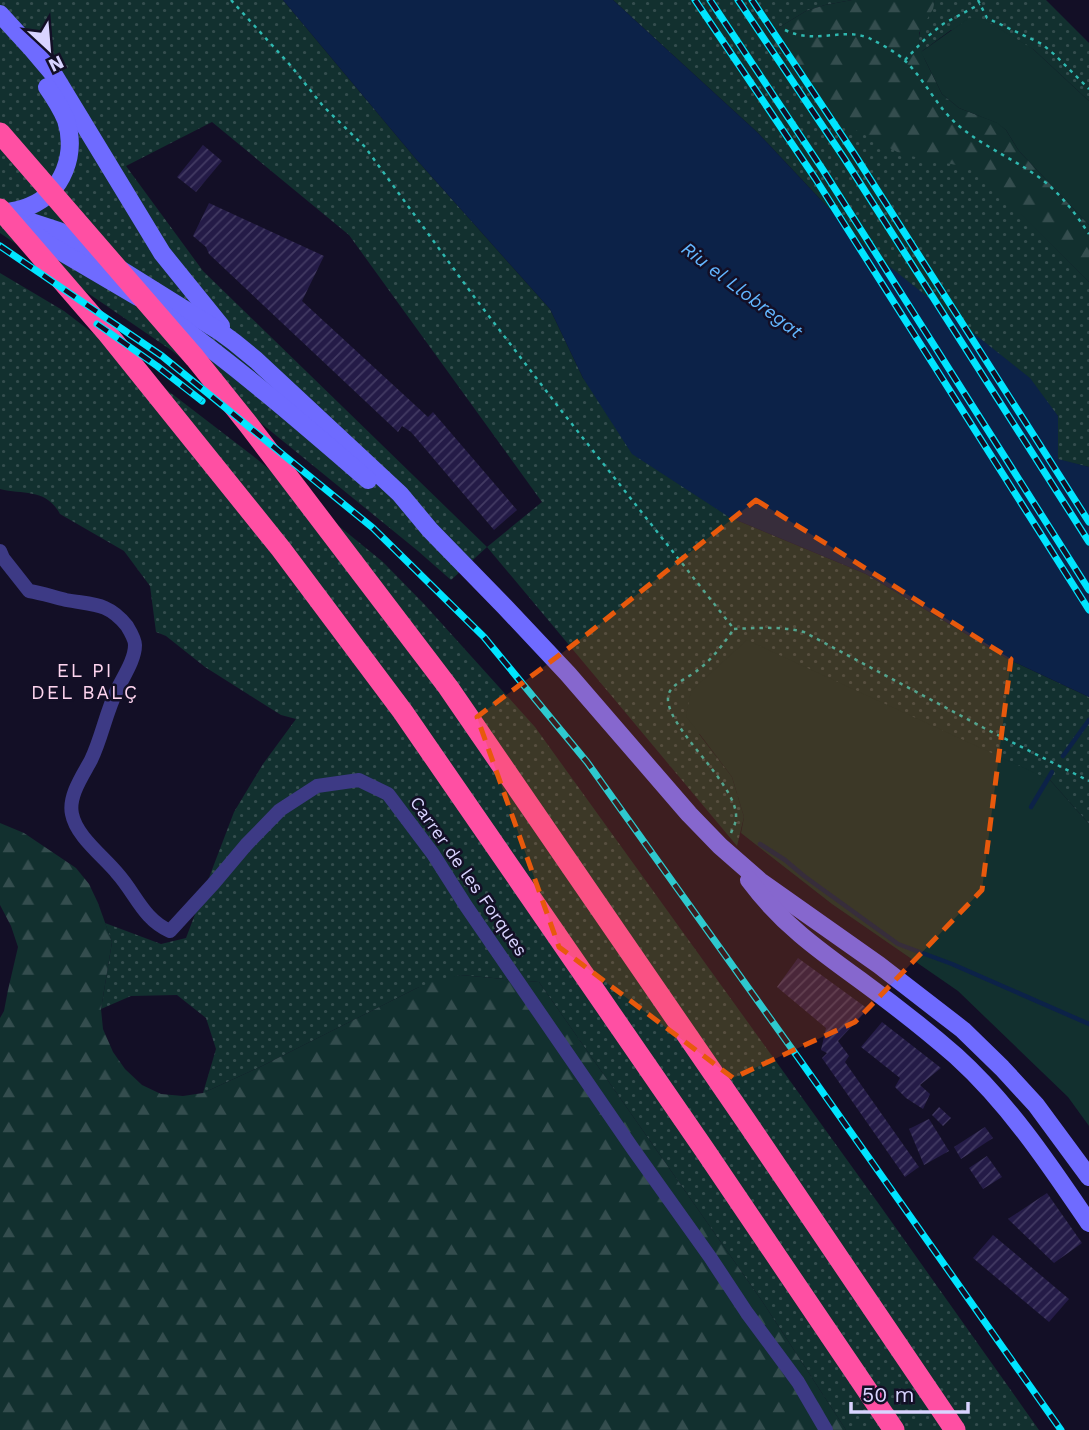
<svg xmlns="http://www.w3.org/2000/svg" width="1089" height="1430" font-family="'Work Sans',sans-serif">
  <defs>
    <pattern id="grass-dots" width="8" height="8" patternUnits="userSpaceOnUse" patternTransform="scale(1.75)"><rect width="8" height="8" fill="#12302f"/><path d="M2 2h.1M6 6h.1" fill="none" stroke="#344d4e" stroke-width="1.8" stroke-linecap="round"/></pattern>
    <pattern id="forest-firs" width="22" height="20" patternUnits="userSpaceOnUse" patternTransform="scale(1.75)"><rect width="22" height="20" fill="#12302f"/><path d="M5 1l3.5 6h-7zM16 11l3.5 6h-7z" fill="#344d4e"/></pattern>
    <pattern id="building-hatch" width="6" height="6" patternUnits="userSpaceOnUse" patternTransform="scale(1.75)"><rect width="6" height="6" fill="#241b47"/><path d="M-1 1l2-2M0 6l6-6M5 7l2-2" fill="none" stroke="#433b63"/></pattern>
  </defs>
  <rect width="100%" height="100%" fill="#130f26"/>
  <g fill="url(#grass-dots)" fill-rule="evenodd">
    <path d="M0 0H283L416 159 550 309 583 378 729 517 866 574 1008 659 1089 697V824L1050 780 699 734 732 777 744 817 737 846 487 547 451 580 418 551 171 350 0 233ZM212 122 349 235 542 502 487 547 203 271 126 166Z"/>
    <path d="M613 0H852L825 5 806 11 765 36 955 164 976 168 1089 282V467L1058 460V416L866 248 758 133Z"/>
    <path d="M935 0H1046L1089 43V101L1033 49 951 30 921 52C914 27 928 22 935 0Z"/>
    <path d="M0 273 64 311 253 456 383 562 425 605 535 727 881 1207 1039 1430H846L762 1301 539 982 460 975 417 988 262 1066 203 1093 216 1049 206 1018 177 995 131 996 101 1009 112 942 105 923 161 944 186 938 234 812 263 764 296 719 281 715 205 667 166 636 156 632 150 586 124 551 60 514C46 488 24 495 0 489Z"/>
  </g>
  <g fill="url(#forest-firs)">
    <path d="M852 0H935L933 9 919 33V42L925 60 942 94 959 108 998 123 1006 130 1019 151 1089 225V282L976 169 901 154 848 126 765 36 806 11 825 5Z"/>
    <path d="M0 823 24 833 76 868 89 884 98 903 112 942 101 1009 103 1029 113 1052 125 1069 142 1085 161 1094 183 1096 203 1093 262 1066 417 988 437 980 460 975 539 982 762 1301 846 1430H0V1018L4 1011 8 990 18 947 11 926 0 905Z"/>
  </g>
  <g fill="#12302f">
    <path d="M969 18 985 20 1033 49 1089 101V225L1019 151 1006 130 997 123 959 108 942 94 921 52Z"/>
    <path d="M747 640 1050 780 1089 824V1126L1068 1097 958 991 832 904 741 833 744 817 732 777 686 716 691 691Z"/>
  </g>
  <path fill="#0c2248" d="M283 0H613L758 133 866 248 1030 378 1058 416V459L1089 467V697L1008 659 866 574 729 517 632 454 583 378 550 309 416 159Z"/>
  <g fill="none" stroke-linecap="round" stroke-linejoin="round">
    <g stroke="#0c2248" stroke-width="4.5">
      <path d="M1063 756 1089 720"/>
      <path d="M1031 807 1052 772"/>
      <path d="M760 844 785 860 804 876 898 944 952 964 1089 1024"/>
    </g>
  </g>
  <g fill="url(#building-hatch)">
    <path d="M203 145 222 161 196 192 177 177Z"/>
    <path d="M209 203 324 256 302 301 428 417 433 412 517 510 494 530 411 432 402 426 398 432 209 254 206 247 193 236Z"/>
    <path d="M798 958 868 1009 838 1041 849 1056 845 1062 919 1167 905 1177 822 1058 827 1053 821 1050 826 1028 777 987Z"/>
    <path d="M882 1022 941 1068 920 1085 930 1094 923 1109 906 1098 895 1087 900 1078 861 1047Z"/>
    <path d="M939 1107 951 1118 943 1126 932 1115Z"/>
    <path d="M929 1119 949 1151 924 1165 909 1129Z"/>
    <path d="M985 1127 993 1138 961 1159 954 1147Z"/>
    <path d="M987 1156 1002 1177 983 1189 969 1168Z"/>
    <path d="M1047 1193 1082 1243 1054 1263 1008 1219Z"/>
    <path d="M993 1235 1069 1299 1049 1322 973 1258Z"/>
  </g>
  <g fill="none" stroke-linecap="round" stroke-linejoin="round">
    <g stroke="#2fb8b0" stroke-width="2.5" stroke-dasharray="3.5 5" stroke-linecap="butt">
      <path d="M231 0 291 66 323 106 365 147 475 298 560 409 734 629"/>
      <path d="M978 0 987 18 1042 44 1055 55 1089 89"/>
      <path d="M785 30C816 45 842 27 869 38 879 43 892 50 901 57 924 77 936 107 959 126 984 147 1014 159 1040 178 1061 194 1075 213 1089 234"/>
      <path d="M905 60 927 37 943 24 980 4"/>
      <path d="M734 629C757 628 781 626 804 632L984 728 1089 781"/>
      <path d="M731 833C733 828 736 823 736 818 739 783 658 722 669 693 673 683 690 677 698 670 713 658 723 645 733 630"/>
    </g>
    <path stroke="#3d3a85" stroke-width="14" d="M0 551 3 558 29 591C42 593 53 597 66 600 92 605 108 602 127 626 130 631 135 640 135 645 135 660 123 677 117 690 106 712 102 737 91 760 83 775 68 796 72 814 76 836 103 856 117 873 136 894 143 919 170 931L214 883 246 845 280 810 317 786 359 780 388 794 433 854 466 906 633 1149 710 1257 747 1313 798 1382 826 1430"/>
    <g stroke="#6f6bff" stroke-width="18">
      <path d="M0 14 32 49 54 75 162 253 221 326"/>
      <path d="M4 213 59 231 219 331 234 342 256 360 400 494 430 530 505 607 568 674 689 814 720 846 760 881 879 965 963 1030 1002 1068 1036 1105 1089 1177"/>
      <path d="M4 213C12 211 21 210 30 206 63 192 77 154 66 120 61 108 54 97 47 87"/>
      <path d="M19 223 53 247 138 297"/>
      <path d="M164 314C235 365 301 422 368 480"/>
      <path d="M749 880C781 923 817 949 860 980 893 1004 925 1029 956 1056 1009 1104 1049 1164 1089 1223"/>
    </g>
    <g stroke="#ff4fa3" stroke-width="21">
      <path d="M0 133 195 358 248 424 448 687 744 1118 955 1430"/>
      <path d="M0 209 108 334 281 549 403 712 704 1149 894 1430"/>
    </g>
    <g stroke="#00e5ff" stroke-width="7">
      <g id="rail">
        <path d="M695 0 815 178 1089 610"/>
        <path d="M710 0 823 170 1089 590"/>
        <path d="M738 0 844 158 1089 542"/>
        <path d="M752 0 853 152 1089 522"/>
        <path d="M0 246 162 356 373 528 484 637 587 762 802 1063 1061 1430"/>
        <path d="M97 324 157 366 202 401"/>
      </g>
    </g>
    <use href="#rail" stroke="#130f26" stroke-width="4.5" stroke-dasharray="13" stroke-linecap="butt"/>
  </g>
  <path fill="#e8590c" fill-opacity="0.2" stroke="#e8590c" stroke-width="5" stroke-dasharray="14 9" stroke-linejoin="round" d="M756 500 1011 659 982 890 855 1022 733 1078 559 947 477 717 586 635Z"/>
  <g text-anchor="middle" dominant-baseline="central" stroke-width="5" stroke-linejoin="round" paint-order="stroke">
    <g font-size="18" fill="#d9d4ff" stroke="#130f26">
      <text transform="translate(469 876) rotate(55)">Carrer de les Forques</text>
    </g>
    <g font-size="19" font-style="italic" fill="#62b6ff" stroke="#130f26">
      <text transform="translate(742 290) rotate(37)">Riu el Llobregat</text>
    </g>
    <g font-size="19" letter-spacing="2" fill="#ffd6f0" stroke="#130f26">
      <text x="85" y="670">EL PI<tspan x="85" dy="22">DEL BALÇ</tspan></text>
    </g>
  </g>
  <g transform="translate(49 49) rotate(154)" stroke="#130f26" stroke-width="5" paint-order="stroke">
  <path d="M0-5L12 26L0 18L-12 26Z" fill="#d9d4ff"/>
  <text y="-10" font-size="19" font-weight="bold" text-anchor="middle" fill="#d9d4ff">N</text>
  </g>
  <path d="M851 1402v10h117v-10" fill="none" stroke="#d9d4ff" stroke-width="3.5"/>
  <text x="862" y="1402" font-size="21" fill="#d9d4ff" stroke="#130f26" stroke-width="5" paint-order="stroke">50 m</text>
</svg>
